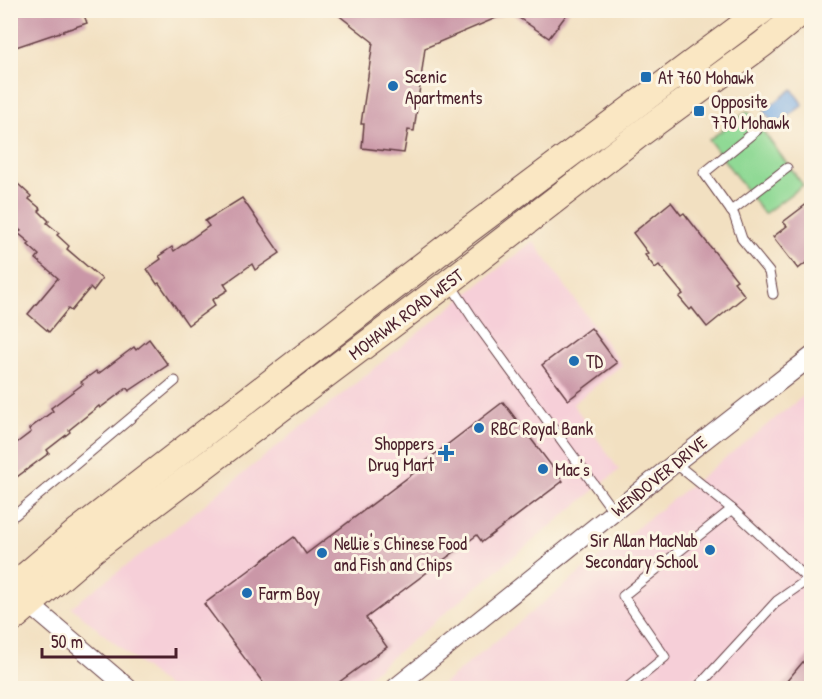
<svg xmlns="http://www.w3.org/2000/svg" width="822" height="699" font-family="'Patrick Hand',sans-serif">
  <rect width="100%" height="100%" fill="#fcf5e5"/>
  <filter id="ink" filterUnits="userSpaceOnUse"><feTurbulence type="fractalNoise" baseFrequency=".0167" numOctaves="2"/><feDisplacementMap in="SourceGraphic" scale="12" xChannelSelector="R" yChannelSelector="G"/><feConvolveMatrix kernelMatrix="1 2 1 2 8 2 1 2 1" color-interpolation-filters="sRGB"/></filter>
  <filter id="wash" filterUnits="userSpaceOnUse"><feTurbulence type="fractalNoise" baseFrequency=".008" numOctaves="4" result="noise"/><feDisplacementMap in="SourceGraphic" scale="24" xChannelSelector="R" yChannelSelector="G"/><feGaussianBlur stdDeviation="1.35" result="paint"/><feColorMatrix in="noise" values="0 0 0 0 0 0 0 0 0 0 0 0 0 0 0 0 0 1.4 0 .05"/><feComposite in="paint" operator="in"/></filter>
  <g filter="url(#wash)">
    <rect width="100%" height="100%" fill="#f2e0c1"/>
    <g fill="#f6cfd8">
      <path d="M533 241 622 365 573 404 619 470 354 688H169L71 607 159 541Z"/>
      <path d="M811 390V688H438L591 564Z"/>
    </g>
    <path fill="#90d995" stroke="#6d7c60" stroke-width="1.5" d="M748 111 803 185 764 214 709 140Z"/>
    <path fill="#78ace5" stroke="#616688" stroke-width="1.5" d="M792 89 803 105 775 126 764 111Z"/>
    <g id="blocks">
      <g fill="#ca97a7">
        <path d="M10 10H82L87 23 10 49Z"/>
        <path d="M332 10H570L549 38 510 12 425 48 414 131 408 130 404 153 362 148 364 124H361L373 42Z"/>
        <path d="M18 184 31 196 29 199 41 209 39 211 49 221 47 223 59 233 57 235 69 246 67 249 102 279 93 291 90 288 71 311 68 309 49 332 28 314 58 278 36 259 39 255 28 245 30 243 18 233 21 231 10 222V192Z"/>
        <path d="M242 198 280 253 255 270 252 264 224 284 228 290 212 300 215 305 188 325 159 283 157 284 147 269 161 259 159 256 172 247 174 251 209 226 205 221Z"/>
        <path d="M812 200V258L798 269 773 237 787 226 783 222Z"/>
        <path d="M671 202 681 215 684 213 705 240 737 280 734 282 745 296 707 327 692 308 690 310 679 297 683 294 659 265 655 268 645 255 648 253 633 233Z"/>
        <path d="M591 328 617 363 568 400 542 365Z"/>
        <path d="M149 339 168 365 129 391 127 388 100 408 99 406 69 430 70 432 47 450 49 453 10 482V448L31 432 29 429 53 411 51 408 83 384 81 382 96 371 98 374 134 347 136 350Z"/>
        <path d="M503 402 563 481 482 542 477 535 366 618 387 647 331 688H267L204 604 294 537 306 554 423 466 422 464Z"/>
        <path d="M812 651V688H781Z"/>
      </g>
    </g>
  </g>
  <g filter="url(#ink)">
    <use href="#blocks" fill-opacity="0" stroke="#633c42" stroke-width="1.5"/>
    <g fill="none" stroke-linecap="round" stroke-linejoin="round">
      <g stroke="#633c42" stroke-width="11">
        <g id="lane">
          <path d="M757 130 704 173 734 215 742 239 769 272 773 294"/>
          <path d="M731 211 787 168"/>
          <path d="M449 282 476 323 614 512"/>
          <path d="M675 463 732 509 812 583"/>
          <path d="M10 514 15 515 175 381"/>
          <path d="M627 688 665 657 623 596 732 509"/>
          <path d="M697 688 777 601 807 580"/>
        </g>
      </g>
      <g stroke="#633c42" stroke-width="20">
        <g id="street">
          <path d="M21 597 128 688"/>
          <path d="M395 688 675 463 812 356"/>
        </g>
      </g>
      <g stroke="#633c42" stroke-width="28">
        <g id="secondary">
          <path d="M10 589 79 530 462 235 763 10"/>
          <path d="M10 621 93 550 449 282 640 134 763 44 804 10"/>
        </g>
      </g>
      <use href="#lane" stroke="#fff" stroke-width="9"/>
      <use href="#street" stroke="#fff" stroke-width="18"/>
      <use href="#secondary" stroke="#fae7c3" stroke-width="26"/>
    </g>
  </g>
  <g fill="#1f6fb2" stroke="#fcf5e5" stroke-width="2">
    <rect x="640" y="71" width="12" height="12" rx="3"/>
    <circle cx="393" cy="86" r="6"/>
    <rect x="693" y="105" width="12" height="12" rx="3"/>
    <circle cx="574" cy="361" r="6"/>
    <circle cx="479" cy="428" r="6"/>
    <path d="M443 444h6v6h6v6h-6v6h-6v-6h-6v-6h6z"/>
    <circle cx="543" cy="469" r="6"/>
    <circle cx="710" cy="550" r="6"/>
    <circle cx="322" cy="553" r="6"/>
    <circle cx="247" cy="593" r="6"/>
  </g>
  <g text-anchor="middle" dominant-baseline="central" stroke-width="6" stroke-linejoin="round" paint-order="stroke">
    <g font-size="18" fill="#4a1f2b" stroke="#fcf5e5" text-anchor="start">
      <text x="405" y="76">Scenic<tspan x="405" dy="21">Apartments</tspan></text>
      <text x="658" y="77">At 760 Mohawk</text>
      <text x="711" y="101">Opposite<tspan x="711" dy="21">770 Mohawk</tspan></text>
      <text x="586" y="361">TD</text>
      <text x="491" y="428">RBC Royal Bank</text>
      <text x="434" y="443" text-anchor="end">Shoppers<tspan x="434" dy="21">Drug Mart</tspan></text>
      <text x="555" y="469">Mac's</text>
      <text x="698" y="540" text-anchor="end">Sir Allan MacNab<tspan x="698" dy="21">Secondary School</tspan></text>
      <text x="334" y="543">Nellie's Chinese Food<tspan x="334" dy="21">and Fish and Chips</tspan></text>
      <text x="259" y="593">Farm Boy</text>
    </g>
    <g font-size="18" fill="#4a1f2b" stroke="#fcf5e5">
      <text transform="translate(406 314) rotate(-37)">MOHAWK ROAD WEST</text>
      <text transform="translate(659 476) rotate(-39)">WENDOVER DRIVE</text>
    </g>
  </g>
  <rect width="822" height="699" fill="none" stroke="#fcf5e5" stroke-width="36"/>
  <path d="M42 648v9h134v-9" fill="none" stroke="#4a1f2b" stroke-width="3"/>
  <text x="51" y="648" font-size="18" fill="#4a1f2b" stroke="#fcf5e5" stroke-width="4.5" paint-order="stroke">50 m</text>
</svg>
